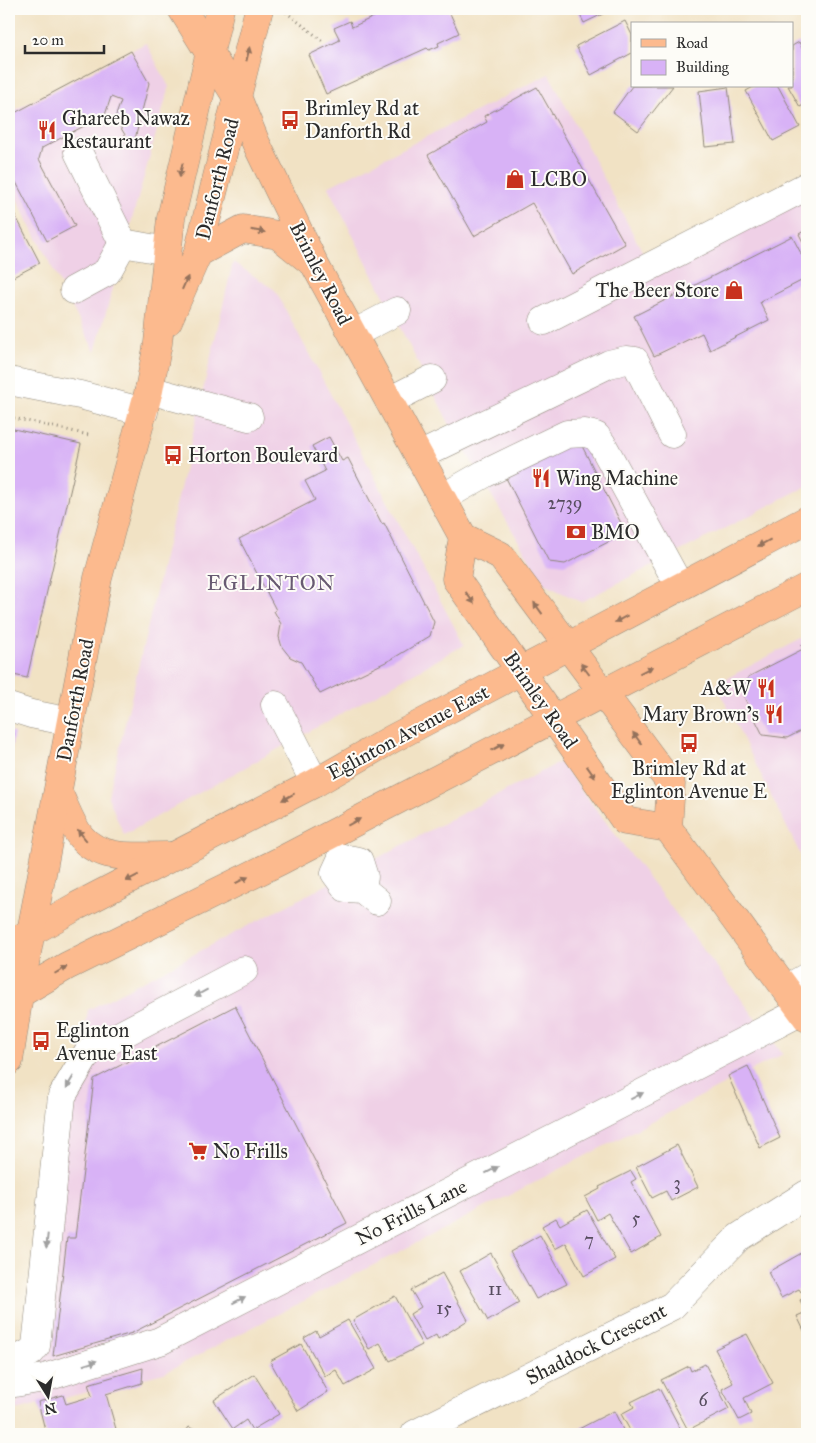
<svg xmlns="http://www.w3.org/2000/svg" width="816" height="1443" font-family="'IM FELL Great Primer',serif">
  <rect width="100%" height="100%" fill="#fdfcf7"/>
  <filter id="ink" filterUnits="userSpaceOnUse"><feTurbulence type="fractalNoise" baseFrequency=".02" numOctaves="2"/><feDisplacementMap in="SourceGraphic" scale="10" xChannelSelector="R" yChannelSelector="G"/><feConvolveMatrix kernelMatrix="1 2 1 2 8 2 1 2 1" color-interpolation-filters="sRGB"/></filter>
  <filter id="wash" filterUnits="userSpaceOnUse"><feTurbulence type="fractalNoise" baseFrequency=".0096" numOctaves="4" result="noise"/><feDisplacementMap in="SourceGraphic" scale="20" xChannelSelector="R" yChannelSelector="G"/><feGaussianBlur stdDeviation="1.12" result="paint"/><feColorMatrix in="noise" values="0 0 0 0 0 0 0 0 0 0 0 0 0 0 0 0 0 1.4 0 .05"/><feComposite in="paint" operator="in"/></filter>
  <g filter="url(#wash)">
    <rect width="100%" height="100%" fill="#f1e2c4"/>
    <g fill="#efd0e6">
      <path d="M146 43 169 87 95 352 9 183V113Z"/>
      <path d="M549 74 651 268 807 187V486L581 602 544 584 450 425 328 187Z"/>
      <path d="M233 262 275 290 464 645 124 835 108 797Z"/>
      <path d="M807 636V868L716 684Z"/>
      <path d="M560 762 783 1054 164 1373 16 1410 88 1010Z"/>
    </g>
    <g id="blocks">
      <g fill="#d8b2f6">
        <path d="M391 9H448L459 33 438 43 439 46 429 50 427 48 326 94 309 55 340 40 334 28 350 21 352 27Z"/>
        <path d="M577 9H613L584 23Z"/>
        <path d="M625 21 632 35V53L591 75 576 46Z"/>
        <path d="M799 42 807 58V103L800 107 788 86H792V46Z"/>
        <path d="M131 51 149 83 134 143 131 145 115 118 121 101 111 97 105 115 42 148 39 159 75 226 47 241 9 169V116Z"/>
        <path d="M632 86H673L638 131 613 112Z"/>
        <path d="M755 86H778L800 127 773 141 746 91Z"/>
        <path d="M537 87 625 244 572 274 532 203 474 236 428 155 487 122 484 116Z"/>
        <path d="M728 87 735 144 705 147 699 91Z"/>
        <path d="M9 203 40 263 9 279Z"/>
        <path d="M807 229V250L799 234Z"/>
        <path d="M792 236 807 265V278L760 302 769 320 710 350 702 333 654 356 634 316Z"/>
        <path d="M9 428 81 444 27 678 9 674Z"/>
        <path d="M329 437 342 461 348 458 382 524 384 523 434 622 430 636 392 659 320 694 301 662 290 657 282 647 279 637 281 624 274 611 276 610 239 539 315 500 305 481 325 471 312 446Z"/>
        <path d="M567 441 582 446 626 533 565 564 549 562 504 474Z"/>
        <path d="M807 642V728L787 738 763 735 744 697 748 677 803 649 801 645Z"/>
        <path d="M9 732 14 733 10 755H9Z"/>
        <path d="M235 1006 347 1223 132 1333 53 1356 67 1238H75L94 1079Z"/>
        <path d="M748 1066 780 1138 760 1148 728 1076Z"/>
        <path d="M677 1145 698 1187 671 1201 666 1191 652 1198 636 1167Z"/>
        <path d="M631 1171 636 1179 631 1182 661 1237 631 1254 608 1213 597 1220 585 1197 600 1189 599 1187Z"/>
        <path d="M587 1210 615 1259 584 1276 566 1243 555 1249 542 1226 556 1218 560 1225Z"/>
        <path d="M540 1235 567 1284 536 1299 510 1252Z"/>
        <path d="M807 1250V1288L801 1292 799 1289 781 1298 768 1272Z"/>
        <path d="M491 1253 519 1303 488 1321 460 1271Z"/>
        <path d="M442 1273 468 1320 438 1339 436 1335 425 1341 410 1314 421 1307 411 1290Z"/>
        <path d="M395 1296 422 1345 390 1361 380 1343 369 1349 353 1320Z"/>
        <path d="M807 1296V1337L797 1316 806 1312 800 1300Z"/>
        <path d="M348 1320 376 1369 345 1386 336 1370 325 1376 304 1338 316 1331 319 1336Z"/>
        <path d="M747 1334 773 1383 744 1398 751 1414 739 1420 722 1389 733 1383 715 1349Z"/>
        <path d="M301 1344 328 1392 298 1411 270 1361Z"/>
        <path d="M705 1364 729 1409 688 1430 661 1380 689 1366 691 1371Z"/>
        <path d="M143 1368 142 1383 106 1394 116 1429 99 1434H46L38 1402 63 1395 66 1404 92 1396 88 1384Z"/>
        <path d="M254 1374 279 1414 252 1430 246 1420 233 1429 214 1400Z"/>
        <path d="M659 1388 683 1434H632L621 1414 634 1407 631 1402Z"/>
        <path d="M614 1411 625 1434H569L598 1419Z"/>
        <path d="M189 1427 202 1434H184Z"/>
      </g>
    </g>
  </g>
  <g filter="url(#ink)">
    <use href="#blocks" fill-opacity="0" stroke="#8e8678" stroke-width="1"/>
    <g fill="none" stroke-linecap="round" stroke-linejoin="round">
      <g stroke="#8e8678" stroke-width="29">
        <g id="minor">
          <path d="M78 152 123 243 167 251"/>
          <path d="M74 290 107 272 123 243"/>
          <path d="M544 321 807 186"/>
          <path d="M353 334 397 311"/>
          <path d="M9 381 80 395 144 412"/>
          <path d="M149 390 249 417"/>
          <path d="M389 401 432 379"/>
          <path d="M419 456 609 364 626 360 635 361 672 434"/>
          <path d="M442 498 484 474 567 434 585 433 596 436 602 444 680 587"/>
          <path d="M275 705 315 783"/>
          <path d="M9 707 31 714 71 722"/>
          <path d="M342 858 335 873 346 888 362 889 377 901"/>
          <path d="M342 858 359 861 364 877 362 889"/>
          <path d="M786 989 807 977"/>
          <path d="M9 1364 31 1352 36 1346 62 1096 88 1052 244 970"/>
          <path d="M9 1384 44 1378 160 1341 802 1011"/>
          <path d="M415 1434 672 1306 739 1237 807 1194"/>
        </g>
      </g>
      <g stroke="#8e8678" stroke-width="29">
        <g id="major">
          <path d="M182 9 238 99 256 143 316 267 463 537 500 555 671 784 668 828 807 1018"/>
          <path d="M198 253 243 229 278 235 309 260"/>
          <path d="M168 321 198 253 259 9"/>
          <path d="M463 537 456 579 625 821 668 828"/>
          <path d="M58 792C65 806 71 825 81 837 103 863 141 855 172 856"/>
          <path d="M19 939 77 906 315 783 392 739 807 520"/>
          <path d="M9 1000 67 966 280 861 807 587"/>
          <path d="M9 1061 19 995 98 578 149 390 158 343 171 218 220 9"/>
        </g>
      </g>
      <g stroke="#8e8678" stroke-width="3" stroke-dasharray="1 4" stroke-linecap="butt">
        <path d="M286 12 325 43"/>
        <path d="M9 417 89 435"/>
      </g>
      <use href="#minor" stroke="#fff" stroke-width="28"/>
      <use href="#major" stroke="#fcba8e" stroke-width="28"/>
    </g>
    <defs><path id="oneway-solid" d="M-6-.8H1V-3.2L6.5 0L1 3.2V.8H-6Z" transform="scale(1.25)"/></defs>
    <g fill="#94725c">
      <use href="#oneway-solid" transform="translate(248 54) rotate(-77)"/>
      <use href="#oneway-solid" transform="translate(181 170) rotate(103)"/>
      <use href="#oneway-solid" transform="translate(258 231) rotate(10)"/>
      <use href="#oneway-solid" transform="translate(185 283) rotate(-66)"/>
      <use href="#oneway-solid" transform="translate(764 543) rotate(152)"/>
      <use href="#oneway-solid" transform="translate(470 598) rotate(54)"/>
      <use href="#oneway-solid" transform="translate(538 608) rotate(-126)"/>
      <use href="#oneway-solid" transform="translate(621 619) rotate(152)"/>
      <use href="#oneway-solid" transform="translate(585 669) rotate(-127)"/>
      <use href="#oneway-solid" transform="translate(646 670) rotate(-27)"/>
      <use href="#oneway-solid" transform="translate(637 738) rotate(-126)"/>
      <use href="#oneway-solid" transform="translate(498 747) rotate(-28)"/>
      <use href="#oneway-solid" transform="translate(591 772) rotate(55)"/>
      <use href="#oneway-solid" transform="translate(288 797) rotate(152)"/>
      <use href="#oneway-solid" transform="translate(354 822) rotate(-28)"/>
      <use href="#oneway-solid" transform="translate(82 835) rotate(-129)"/>
      <use href="#oneway-solid" transform="translate(132 878) rotate(153)"/>
      <use href="#oneway-solid" transform="translate(242 880) rotate(-26)"/>
      <use href="#oneway-solid" transform="translate(61 970) rotate(-30)"/>
    </g>
    <g fill="#a0a0a0">
      <use href="#oneway-solid" transform="translate(201 993) rotate(152)"/>
      <use href="#oneway-solid" transform="translate(70 1082) rotate(121)"/>
      <use href="#oneway-solid" transform="translate(637 1096) rotate(-27)"/>
      <use href="#oneway-solid" transform="translate(492 1170) rotate(-27)"/>
      <use href="#oneway-solid" transform="translate(47 1241) rotate(96)"/>
      <use href="#oneway-solid" transform="translate(239 1300) rotate(-27)"/>
      <use href="#oneway-solid" transform="translate(90 1363) rotate(-18)"/>
    </g>
  </g>
  <defs>
    <g id="bus-bare" transform="scale(1.5)"><path d="M-5-6H5V4H4V6H2V4H-2V6H-4V4H-5ZM-3.5-4V0h7V-4ZM-3.5 1.2v1.5H-2V1.2ZM2 1.2v1.5H3.5V1.2Z" fill="#c8321e" stroke="#fdfcf7" stroke-width="2.5" paint-order="stroke"/></g>
    <g id="restaurant-bare" transform="scale(1.5)"><path d="M-5-6h1v4h1v-4h1v4h1v-4h1v5L-1.5 .5V6h-2V.5L-5-1ZM5-6V6H3V1.5H1.5Q1.5-4 5-6Z" fill="#c8321e" stroke="#fdfcf7" stroke-width="2.5" paint-order="stroke"/></g>
    <g id="shop-bare" transform="scale(1.5)"><path d="M-5-2.5h2.3a2.7 3.5 0 0 1 5.4 0H5L5.5 6h-11ZM-1.5-2.5h3a1.5 2.3 0 0 0-3 0Z" fill="#c8321e" stroke="#fdfcf7" stroke-width="2.5" paint-order="stroke"/></g>
    <g id="bank-bare" transform="scale(1.5)"><path d="M-6-4H6V4H-6ZM0-2.3a2.3 2.3 0 1 0 0 4.6a2.3 2.3 0 1 0 0-4.6Z" fill="#c8321e" stroke="#fdfcf7" stroke-width="2.5" paint-order="stroke"/></g>
    <g id="supermarket-bare" transform="scale(1.5)"><path d="M-6-5.5h2.5l.6 2H6L4.5 2H-2.5L-4.4-4H-6ZM-1.5 3.2a1.3 1.3 0 1 0 .1 0ZM3 3.2a1.3 1.3 0 1 0 .1 0Z" fill="#c8321e" stroke="#fdfcf7" stroke-width="2.5" paint-order="stroke"/></g>
  </defs>
  <g fill-rule="evenodd">
    <use href="#bus-bare" x="290" y="120"/>
    <use href="#restaurant-bare" x="47" y="130"/>
    <use href="#shop-bare" x="515" y="179"/>
    <use href="#shop-bare" x="734" y="290"/>
    <use href="#bus-bare" x="173" y="455"/>
    <use href="#restaurant-bare" x="541" y="478"/>
    <use href="#bank-bare" x="576" y="532"/>
    <use href="#restaurant-bare" x="766" y="688"/>
    <use href="#restaurant-bare" x="774" y="714"/>
    <use href="#bus-bare" x="689" y="743"/>
    <use href="#bus-bare" x="41" y="1041"/>
    <use href="#supermarket-bare" x="198" y="1151"/>
  </g>
  <g text-anchor="middle" dominant-baseline="central" stroke-width="4" stroke-linejoin="round" paint-order="stroke">
    <g font-size="18" fill="#564d5e">
      <text x="565" y="503">2739</text>
      <text x="677" y="1183">3</text>
      <text x="636" y="1218">5</text>
      <text x="589" y="1240">7</text>
      <text x="495" y="1289">11</text>
      <text x="444" y="1308">15</text>
      <text x="703" y="1400">6</text>
    </g>
    <g font-size="20" fill="#2b2b2b" stroke="#fdfcf7" text-anchor="start">
      <text x="305" y="108">Brimley Rd at<tspan x="305" dy="23">Danforth Rd</tspan></text>
      <text x="62" y="118">Ghareeb Nawaz<tspan x="62" dy="23">Restaurant</tspan></text>
      <text x="530" y="179">LCBO</text>
      <text x="719" y="290" text-anchor="end">The Beer Store</text>
      <text x="188" y="455">Horton Boulevard</text>
      <text x="556" y="478">Wing Machine</text>
      <text x="591" y="532">BMO</text>
      <text x="751" y="688" text-anchor="end">A&amp;W</text>
      <text x="759" y="714" text-anchor="end">Mary Brown's</text>
      <text x="689" y="768" text-anchor="middle">Brimley Rd at<tspan x="689" dy="23">Eglinton Avenue E</tspan></text>
      <text x="56" y="1030">Eglinton<tspan x="56" dy="23">Avenue East</tspan></text>
      <text x="213" y="1151">No Frills</text>
    </g>
    <g font-size="20" fill="#2b2b2b" stroke="#fdfcf7">
      <text transform="translate(217 179) rotate(-76)">Danforth Road</text>
      <text transform="translate(321 273) rotate(63)">Brimley Road</text>
      <text transform="translate(75 700) rotate(-79)">Danforth Road</text>
      <text transform="translate(541 700) rotate(55)">Brimley Road</text>
      <text transform="translate(408 732) rotate(-28)">Eglinton Avenue East</text>
      <text transform="translate(411 1212) rotate(-27)">No Frills Lane</text>
      <text transform="translate(596 1344) rotate(-27)">Shaddock Crescent</text>
    </g>
    <g font-size="21" letter-spacing="1" fill="#685a72" stroke="#fdfcf7">
      <text x="271" y="583">EGLINTON</text>
    </g>
  </g>
  <rect width="816" height="1443" fill="none" stroke="#fdfcf7" stroke-width="30"/>
  <rect x="631" y="22" width="162" height="65" fill="#fdfcf7" stroke="#a9a8a5"/>
  <rect x="641" y="39" width="25" height="8" fill="#fcba8e" stroke="#a9a8a5"/>
  <text x="676" y="48" font-size="15" fill="#2b2b2b">Road</text>
  <rect x="641" y="60" width="25" height="15" fill="#d8b2f6" stroke="#a9a8a5"/>
  <text x="676" y="72" font-size="15" fill="#2b2b2b">Building</text>
  <g transform="translate(48 1396) rotate(169)" stroke="#fdfcf7" stroke-width="4" paint-order="stroke">
  <path d="M0-4L9 19L0 12L-9 19Z" fill="#2b2b2b"/>
  <text y="-8" font-size="14" font-weight="bold" text-anchor="middle" fill="#2b2b2b">N</text>
  </g>
  <path d="M25 45v8h79v-8" fill="none" stroke="#2b2b2b" stroke-width="2.5"/>
  <text x="32" y="45" font-size="15" fill="#2b2b2b" stroke="#fdfcf7" stroke-width="4" paint-order="stroke">20 m</text>
</svg>
